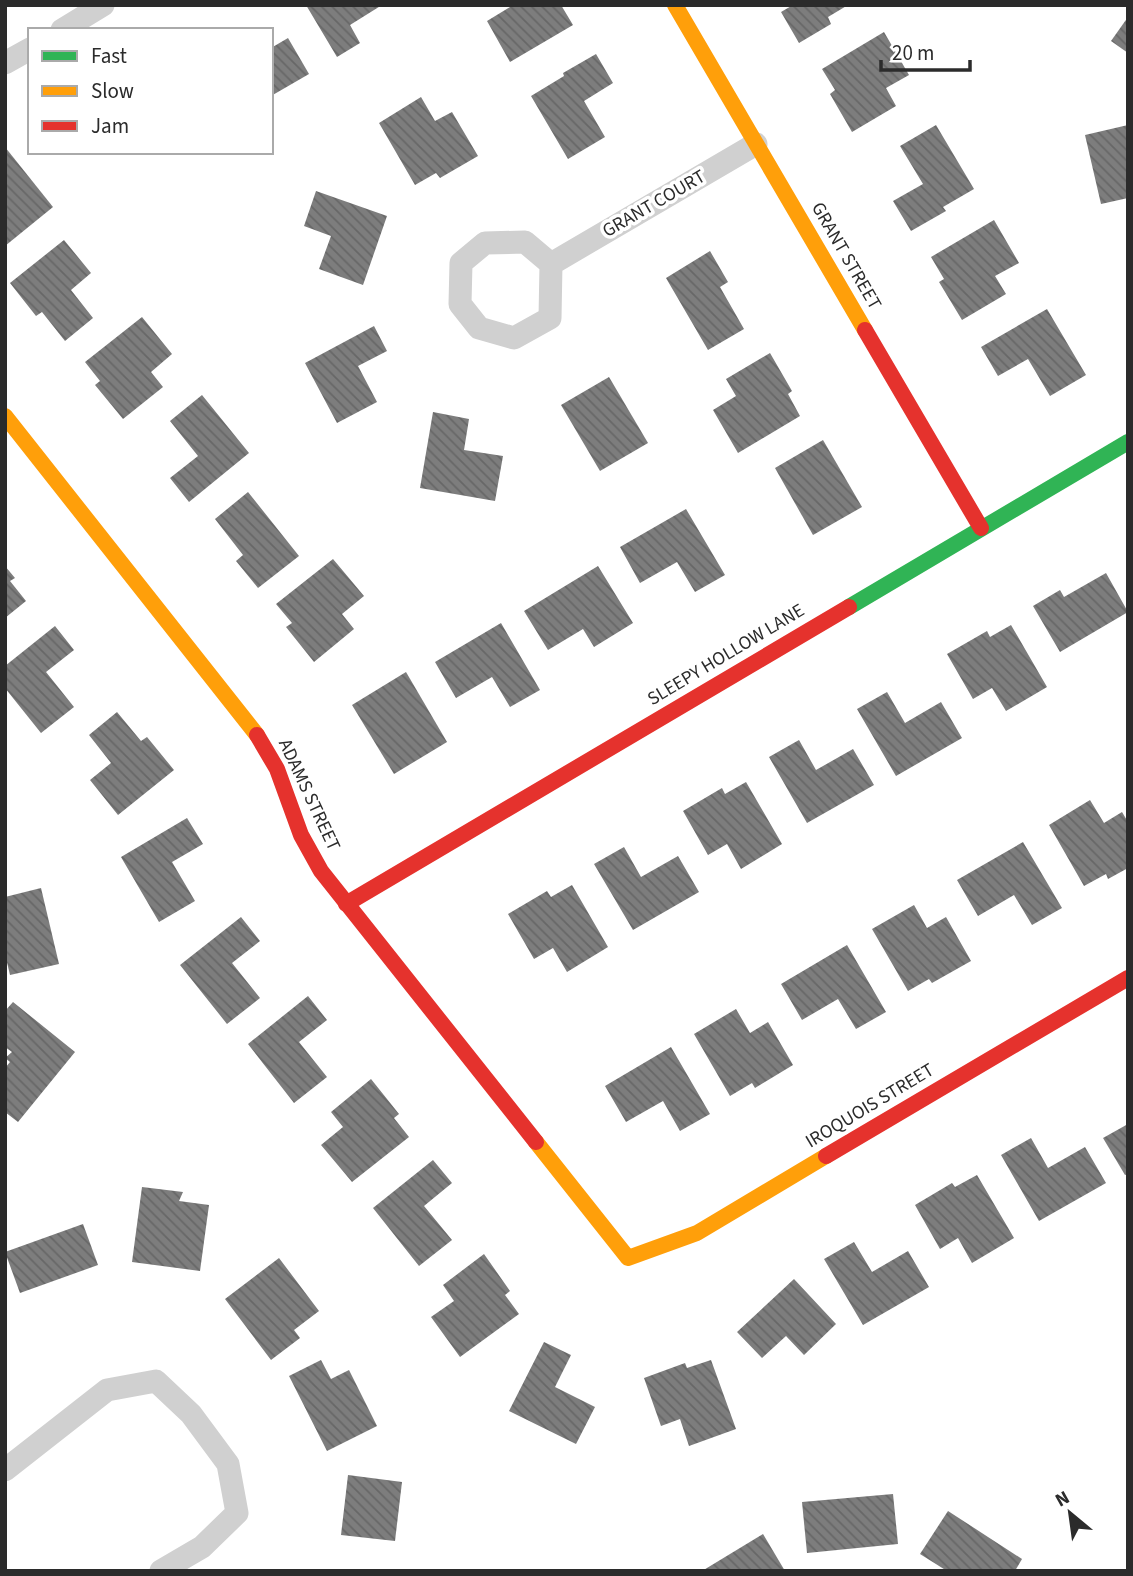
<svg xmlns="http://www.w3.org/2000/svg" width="1133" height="1576" font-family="'Source Sans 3',sans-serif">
  <defs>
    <pattern id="building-back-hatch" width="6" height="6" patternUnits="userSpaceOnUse" patternTransform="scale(1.75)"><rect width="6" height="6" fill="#7d7d7d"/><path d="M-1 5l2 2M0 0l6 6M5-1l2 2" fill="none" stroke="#676767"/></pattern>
  </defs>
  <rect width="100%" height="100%" fill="#fff"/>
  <g fill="url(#building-back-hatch)">
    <path d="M306 5H382L350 25 360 43 337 57Z"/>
    <path d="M509 5H561L573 25 510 62 487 21 510 7Z"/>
    <path d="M793 5H848L828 17 831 24 799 43 781 12Z"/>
    <path d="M1128 17V53L1111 41Z"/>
    <path d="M884 32 909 75 886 88 896 106 852 132 830 94 835 90 822 69Z"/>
    <path d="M288 38 309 74 271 96V48Z"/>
    <path d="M596 54 613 83 584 101 605 137 568 159 531 96 564 76 563 73Z"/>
    <path d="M421 97 435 121 452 112 478 156 440 178 436 173 415 185 379 123Z"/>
    <path d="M936 125 974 189 943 207 946 211 911 231 893 201 923 184 900 146Z"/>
    <path d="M1128 125V198L1101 204 1085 135Z"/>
    <path d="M5 147 53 207 5 246Z"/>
    <path d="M316 191 387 216 363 285 319 269 331 236 304 226Z"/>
    <path d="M994 220 1019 263 995 276 1006 294 962 320 939 282 944 279 931 257Z"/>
    <path d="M64 240 91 273 71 290 93 318 65 341 42 312 36 316 10 283Z"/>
    <path d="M710 251 728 282 720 287 744 329 708 350 666 278Z"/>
    <path d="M1047 309 1086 375 1050 396 1028 359 998 376 981 347Z"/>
    <path d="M142 317 172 354 151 372 163 387 123 419 95 385 100 381 85 362Z"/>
    <path d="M374 326 387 351 358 366 377 402 337 423 305 363Z"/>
    <path d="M770 353 792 391 788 394 800 416 738 453 713 410 736 396 726 379Z"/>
    <path d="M609 377 648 443 600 471 561 405Z"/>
    <path d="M202 395 249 453 189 502 170 478 198 456 170 421Z"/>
    <path d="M433 412 469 419 464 450 503 456 495 501 420 488Z"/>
    <path d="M823 440 862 507 813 535 775 468Z"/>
    <path d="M248 492 299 556 258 588 236 561 243 555 215 519Z"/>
    <path d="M686 509 725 575 695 592 677 562 640 583 620 547Z"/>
    <path d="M333 559 364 596 342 614 354 629 314 662 286 627 292 623 276 604Z"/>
    <path d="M5 566 15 578 10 581 26 601 5 618Z"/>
    <path d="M598 566 633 623 594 647 583 629 548 650 524 611Z"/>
    <path d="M1106 573 1128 612 1060 652 1033 606 1060 590 1064 597Z"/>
    <path d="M501 623 540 690 510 707 492 677 456 698 435 662Z"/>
    <path d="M1011 625 1047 687 1006 711 992 688 973 699 947 654 987 631 990 637Z"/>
    <path d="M55 626 74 650 46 672 74 707 41 733 5 688V666Z"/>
    <path d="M406 672 447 742 394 774 352 705Z"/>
    <path d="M887 692 905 723 941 702 962 738 896 776 857 709Z"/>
    <path d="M117 712 141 741 147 737 174 770 118 815 90 780 111 763 89 735Z"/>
    <path d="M799 740 816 770 853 749 874 785 807 823 769 757Z"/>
    <path d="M746 782 782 844 741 869 727 844 708 855 683 811 722 788 725 794Z"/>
    <path d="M1090 800 1104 823 1122 812 1128 822V868L1108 879 1106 874 1084 886 1049 825Z"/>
    <path d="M187 818 203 844 172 862 195 901 159 922 121 857Z"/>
    <path d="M1023 842 1062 908 1032 925 1014 895 978 916 957 880Z"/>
    <path d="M624 847 641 877 678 856 699 892 633 930 594 864Z"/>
    <path d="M572 885 608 947 567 972 553 948 534 959 508 914 547 891 551 897Z"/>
    <path d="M41 888 59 964 10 975 5 954V897Z"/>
    <path d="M914 905 927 928 946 917 971 961 932 983 929 979 908 991 872 929Z"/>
    <path d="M241 917 260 941 232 963 260 998 227 1024 180 965Z"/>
    <path d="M847 945 886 1012 856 1029 838 999 802 1020 781 984Z"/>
    <path d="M308 996 327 1020 299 1042 327 1077 294 1103 248 1044Z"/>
    <path d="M13 1002 75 1052 18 1122 5 1112V1068L10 1062 5 1058 12 1052 5 1047V1011Z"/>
    <path d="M736 1009 750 1033 768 1022 793 1065 755 1088 752 1083 730 1096 694 1034Z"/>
    <path d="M671 1047 710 1114 680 1131 663 1101 626 1122 605 1086Z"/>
    <path d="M371 1079 399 1114 394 1118 409 1137 352 1182 321 1145 343 1127 331 1112Z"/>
    <path d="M1128 1124V1174L1125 1175 1103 1138Z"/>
    <path d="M1031 1138 1048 1168 1085 1147 1106 1183 1039 1221 1001 1155Z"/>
    <path d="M433 1160 452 1183 424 1206 452 1240 419 1266 373 1208Z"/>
    <path d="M977 1175 1014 1238 972 1263 958 1238 940 1249 915 1205 952 1183 955 1187Z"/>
    <path d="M142 1187 183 1192 179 1201 209 1205 200 1271 132 1262Z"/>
    <path d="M83 1224 98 1265 20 1293 5 1252Z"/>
    <path d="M854 1242 872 1272 908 1251 929 1287 863 1325 824 1259Z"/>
    <path d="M484 1254 510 1291 505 1295 519 1314 460 1357 431 1317 454 1301 443 1285Z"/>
    <path d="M279 1258 319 1311 294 1330 300 1338 271 1360 225 1299Z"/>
    <path d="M794 1279 836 1324 804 1355 786 1336 762 1358 737 1332Z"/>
    <path d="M544 1342 571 1355 555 1387 595 1407 576 1444 509 1411Z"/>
    <path d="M321 1360 331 1379 349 1370 377 1426 327 1451 289 1376Z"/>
    <path d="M711 1360 736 1429 689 1446 680 1419 661 1426 644 1378 685 1363 687 1368Z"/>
    <path d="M348 1475 402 1482 395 1541 341 1535Z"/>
    <path d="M893 1494 898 1544 807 1553 802 1502Z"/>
    <path d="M948 1511 1022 1559 1015 1571H947L920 1554Z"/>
    <path d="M763 1534 785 1571H702Z"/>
  </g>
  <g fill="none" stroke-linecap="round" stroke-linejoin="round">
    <g stroke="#d0d0d0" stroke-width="23">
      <path d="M62 30 103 5"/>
      <path d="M5 63 30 49"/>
      <path d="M551 264 550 318 514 338 479 328 460 304 461 263 485 243 525 242 551 264 756 144"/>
      <path d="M5 1470 107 1390 156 1381 191 1414 228 1464 237 1513 202 1547 161 1571"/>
    </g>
    <path stroke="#30b455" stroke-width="16" d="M849 607 1128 442"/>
    <g stroke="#ff9f0a" stroke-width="16">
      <path d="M675 5 865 330"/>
      <path d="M5 416 257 735"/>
      <path d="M536 1142 628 1258 697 1233 826 1156"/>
    </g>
    <g stroke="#e5322d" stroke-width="16">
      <path d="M865 330 981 528"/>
      <path d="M257 735 277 769 301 835 321 871 536 1142"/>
      <path d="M346 904 849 607"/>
      <path d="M826 1156 1128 978"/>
    </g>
  </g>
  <g text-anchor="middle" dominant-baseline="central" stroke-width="7" stroke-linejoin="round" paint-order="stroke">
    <g font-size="19" fill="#2b2b2b" stroke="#fff">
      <text transform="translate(654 204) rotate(-30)">GRANT COURT</text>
      <text transform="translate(846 256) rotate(60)">GRANT STREET</text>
      <text transform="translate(726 655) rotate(-31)">SLEEPY HOLLOW LANE</text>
      <text transform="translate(309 795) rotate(65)">ADAMS STREET</text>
      <text transform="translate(870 1106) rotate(-31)">IROQUOIS STREET</text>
    </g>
  </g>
  <rect width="1133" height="1576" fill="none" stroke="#2b2b2b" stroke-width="14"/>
  <rect x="28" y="28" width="245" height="126" fill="#ffffff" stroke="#aaaaaa" stroke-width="2"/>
  <rect x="42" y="51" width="35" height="10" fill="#30b455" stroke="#aaaaaa" stroke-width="2"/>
  <text x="91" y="63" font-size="21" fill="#2b2b2b">Fast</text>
  <rect x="42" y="86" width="35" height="10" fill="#ff9f0a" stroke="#aaaaaa" stroke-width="2"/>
  <text x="91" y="98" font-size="21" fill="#2b2b2b">Slow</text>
  <rect x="42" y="121" width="35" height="10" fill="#e5322d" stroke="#aaaaaa" stroke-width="2"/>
  <text x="91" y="133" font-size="21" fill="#2b2b2b">Jam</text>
  <g transform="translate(1070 1513) rotate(331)" stroke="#ffffff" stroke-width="5" paint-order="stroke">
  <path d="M0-5L12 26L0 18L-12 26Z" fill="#2b2b2b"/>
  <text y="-10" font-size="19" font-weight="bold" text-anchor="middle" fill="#2b2b2b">N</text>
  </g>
  <path d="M881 60v10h89v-10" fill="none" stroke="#2b2b2b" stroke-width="3.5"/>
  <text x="892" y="60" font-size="21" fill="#2b2b2b" stroke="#ffffff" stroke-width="5" paint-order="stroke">20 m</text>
</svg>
